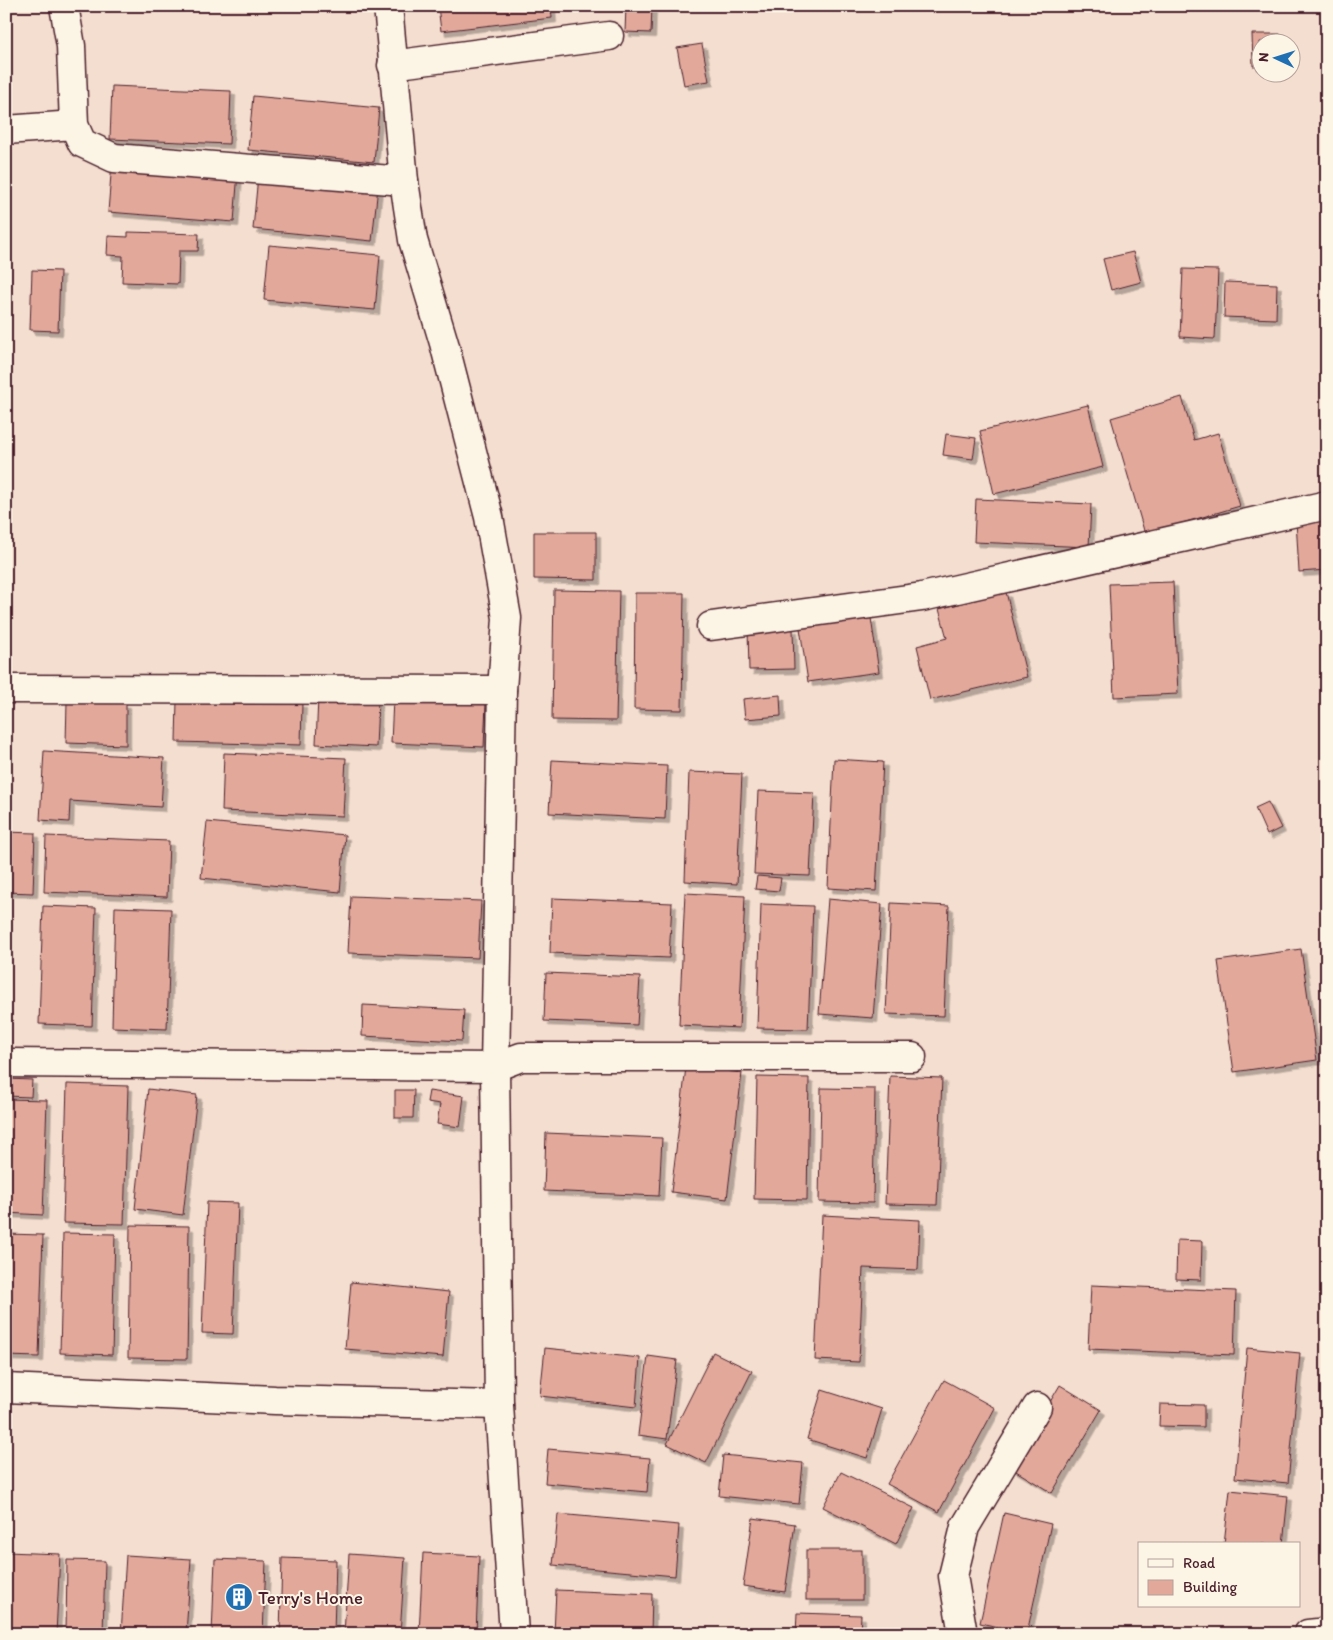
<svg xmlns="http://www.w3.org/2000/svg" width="1333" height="1640" font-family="Itim,sans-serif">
  <defs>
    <filter id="shadow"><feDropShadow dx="4.5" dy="4.5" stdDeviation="0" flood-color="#0004"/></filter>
  </defs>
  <rect width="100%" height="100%" fill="#f4decf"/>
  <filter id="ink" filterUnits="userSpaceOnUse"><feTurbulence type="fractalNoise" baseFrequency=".02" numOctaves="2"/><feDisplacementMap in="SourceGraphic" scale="10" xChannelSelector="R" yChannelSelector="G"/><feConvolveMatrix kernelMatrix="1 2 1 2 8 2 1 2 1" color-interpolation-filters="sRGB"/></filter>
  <g filter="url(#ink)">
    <g fill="#e2a99b" stroke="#4a1f2b" filter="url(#shadow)">
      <path d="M438 6H551L552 18 441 31Z"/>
      <path d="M626 6H652L651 33 625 32Z"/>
      <path d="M1252 34H1280V42H1260V66H1253Z"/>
      <path d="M702 44 709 81 684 85 677 48Z"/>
      <path d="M112 86 231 91 229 144 110 139Z"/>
      <path d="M253 96 379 108 374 162 248 150Z"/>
      <path d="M112 162 238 172 234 222 108 212Z"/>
      <path d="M258 176 378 187 372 241 253 229Z"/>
      <path d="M128 232 199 234 198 251H179L178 284 122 282 123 256 107 255 108 236 128 237Z"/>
      <path d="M269 245 380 255 375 310 264 300Z"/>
      <path d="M1133 252 1141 282 1111 290 1103 259Z"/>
      <path d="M1183 269 1218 270 1215 339 1180 337Z"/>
      <path d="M32 270 60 271 58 331 30 330Z"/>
      <path d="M1225 282 1277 284 1276 319 1224 317Z"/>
      <path d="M1182 397 1194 440 1218 433 1240 506 1145 534 1111 418Z"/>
      <path d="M1088 405 1103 467 994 494 980 431Z"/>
      <path d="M946 434 976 438 973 459 943 455Z"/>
      <path d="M976 499 1091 504 1089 547 974 542Z"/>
      <path d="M1327 518V570L1299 572 1296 520Z"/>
      <path d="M534 532H596V580L534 579Z"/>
      <path d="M1173 582 1178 694 1114 697 1109 584Z"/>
      <path d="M554 590 619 591 616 721 552 720Z"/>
      <path d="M1006 592 1027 677 930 700 917 646 947 638 939 609Z"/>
      <path d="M635 593H684L682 710 634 709Z"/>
      <path d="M871 618 879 672 808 682 800 628Z"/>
      <path d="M793 628 794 669 749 670 748 629Z"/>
      <path d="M780 695 781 716 745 719 743 699Z"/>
      <path d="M318 698 378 701 376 747 316 744Z"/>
      <path d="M393 699 486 703 484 747 391 743Z"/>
      <path d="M177 700 302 703 301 745 176 742Z"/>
      <path d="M67 702 126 703V745L66 743Z"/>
      <path d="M44 751 164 758 161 807 70 801 69 822 40 820Z"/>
      <path d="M224 753 346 758 343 816 222 811Z"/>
      <path d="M834 759 883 762 876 891 828 888Z"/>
      <path d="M552 760 667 766 665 819 549 813Z"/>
      <path d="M689 772 742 774 737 884 685 881Z"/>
      <path d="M758 791 814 793 810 876 754 874Z"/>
      <path d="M1268 802 1281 828 1267 835 1255 808Z"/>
      <path d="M207 822 345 835 340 892 201 878Z"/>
      <path d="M6 832 35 833 33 893 6 892Z"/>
      <path d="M46 836 169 841 167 897 44 892Z"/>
      <path d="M757 876 781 878 779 891 755 889Z"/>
      <path d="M685 893 745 896 739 1028 679 1025Z"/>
      <path d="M351 896 481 901 478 958 348 953Z"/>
      <path d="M552 898 672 903 669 958 550 953Z"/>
      <path d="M828 899 882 904 873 1018 819 1014Z"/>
      <path d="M891 903 949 906 944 1016 886 1014Z"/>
      <path d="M761 904 813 906 808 1029 757 1028Z"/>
      <path d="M43 906 96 908 92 1026 39 1024Z"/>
      <path d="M115 907 171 909 167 1029 112 1027Z"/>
      <path d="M1301 949 1317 1060 1234 1072 1218 961Z"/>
      <path d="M546 973 640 977 637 1025 544 1021Z"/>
      <path d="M363 1005 464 1010 462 1041 362 1036Z"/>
      <path d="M686 1067 742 1073 727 1199 671 1192Z"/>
      <path d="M890 1076 942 1078 937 1205 885 1204Z"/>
      <path d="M757 1077 809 1078 807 1200 754 1199Z"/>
      <path d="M6 1079 32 1080 31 1097 6 1096Z"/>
      <path d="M67 1084 128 1086 124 1224 63 1223Z"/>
      <path d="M821 1088 875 1089 873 1203 819 1202Z"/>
      <path d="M148 1089 197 1095 183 1215 135 1209Z"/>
      <path d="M395 1090H414L413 1118H395Z"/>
      <path d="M429 1091 464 1096 460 1127 437 1124 440 1104 427 1102Z"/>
      <path d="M6 1099 47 1100 43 1215 6 1213Z"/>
      <path d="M546 1133 662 1138 659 1196 544 1191Z"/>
      <path d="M207 1202 238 1203 233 1334 202 1333Z"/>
      <path d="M822 1215 920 1220 918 1270 863 1268 859 1362 815 1360Z"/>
      <path d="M130 1225 189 1226 187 1359 128 1358Z"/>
      <path d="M63 1233 115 1234 112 1355 60 1353Z"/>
      <path d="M6 1234 43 1235 39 1357 6 1356Z"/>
      <path d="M1177 1240 1202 1241 1201 1280 1176 1279Z"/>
      <path d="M351 1282 449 1292 443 1357 345 1349Z"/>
      <path d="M1091 1285 1236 1291 1234 1355 1088 1349Z"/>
      <path d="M545 1348 640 1358 636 1407 540 1396Z"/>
      <path d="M1247 1348 1300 1353 1288 1483 1235 1478Z"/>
      <path d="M713 1352 752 1371 706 1463 667 1444Z"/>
      <path d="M648 1356 677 1360 667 1439 638 1435Z"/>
      <path d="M944 1380 995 1408 939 1512 887 1484Z"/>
      <path d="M1060 1385 1101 1410 1052 1493 1011 1468Z"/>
      <path d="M822 1390 882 1409 867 1458 807 1439Z"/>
      <path d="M1160 1404 1204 1405V1427L1159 1426Z"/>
      <path d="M548 1449 650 1458 647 1492 545 1483Z"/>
      <path d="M723 1455 803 1463 799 1504 719 1496Z"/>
      <path d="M841 1472 914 1508 896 1544 823 1507Z"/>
      <path d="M1230 1490 1288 1496 1283 1544H1224Z"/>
      <path d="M1004 1513 1051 1524 1027 1633 980 1623Z"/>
      <path d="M558 1514 679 1525 675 1576 553 1565Z"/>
      <path d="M753 1518 795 1524 785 1592 743 1586Z"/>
      <rect x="806" y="1550" width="56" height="50"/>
      <path d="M6 1552 60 1554 56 1634H6Z"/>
      <path d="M423 1553 479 1556 476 1634H419Z"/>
      <path d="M349 1554 405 1558 400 1634H344Z"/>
      <path d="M126 1555 191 1559 186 1634H121Z"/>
      <path d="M282 1558 336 1560 334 1634H280Z"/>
      <path d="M215 1559 266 1561 263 1634H212Z"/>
      <path d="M67 1560 105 1561 103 1634H66Z"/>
      <path d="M556 1590 652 1594 651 1634H554Z"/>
      <path d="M797 1613 861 1615 860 1634H796Z"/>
    </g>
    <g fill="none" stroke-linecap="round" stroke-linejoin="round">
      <g stroke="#4a1f2b" stroke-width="31">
        <g id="minor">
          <path d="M64 6 71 46 74 125 82 143 114 158 404 181"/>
          <path d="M388 6 404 181 413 240 444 343 489 517 507 618 502 690 495 1067 499 1405 514 1634"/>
          <path d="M392 65 609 36"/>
          <path d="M6 130 74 125"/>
          <path d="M711 626 922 597 1327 505"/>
          <path d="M6 689 502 690"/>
          <path d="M6 1063 495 1067 521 1057H912"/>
          <path d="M6 1388 275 1400 499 1405"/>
          <path d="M963 1634 953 1576 965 1527 1037 1407"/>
          <path d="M1308 1634 1327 1632"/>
        </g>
      </g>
      <use href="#minor" stroke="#fcf5e5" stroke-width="28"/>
    </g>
  </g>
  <defs>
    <g id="building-disc" transform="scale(1.4375)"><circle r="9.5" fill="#1f6fb2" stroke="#fcf5e5"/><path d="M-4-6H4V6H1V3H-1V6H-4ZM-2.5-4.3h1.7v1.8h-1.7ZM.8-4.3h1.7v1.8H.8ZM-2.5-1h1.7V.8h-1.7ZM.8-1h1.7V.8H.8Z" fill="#fff"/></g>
  </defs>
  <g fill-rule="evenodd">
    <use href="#building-disc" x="239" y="1597"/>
  </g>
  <g text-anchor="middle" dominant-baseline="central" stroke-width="4" stroke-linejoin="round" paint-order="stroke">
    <g font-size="19" fill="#4a1f2b" stroke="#fcf5e5" text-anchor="start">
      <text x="258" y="1597">Terry's Home</text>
    </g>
  </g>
  <rect width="1333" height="1640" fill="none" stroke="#fcf5e5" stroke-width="25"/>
  <rect x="12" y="12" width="1308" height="1615" fill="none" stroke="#4a1f2b" stroke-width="2" filter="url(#ink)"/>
  <rect x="1138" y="1542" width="162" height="65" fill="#fcf5e5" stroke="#b59f9b"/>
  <rect x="1148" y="1559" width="25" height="8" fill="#fcf5e5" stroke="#b59f9b"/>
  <text x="1183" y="1568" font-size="15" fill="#4a1f2b">Road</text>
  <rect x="1148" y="1580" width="25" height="15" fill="#e2a99b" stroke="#b59f9b"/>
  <text x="1183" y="1592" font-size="15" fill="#4a1f2b">Building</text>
  <g transform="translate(1276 58) rotate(274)"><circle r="24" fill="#fcf5e5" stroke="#b59f9b"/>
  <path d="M0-4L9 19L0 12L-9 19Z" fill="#1f6fb2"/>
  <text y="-8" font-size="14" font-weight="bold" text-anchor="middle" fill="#4a1f2b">N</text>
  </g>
</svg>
